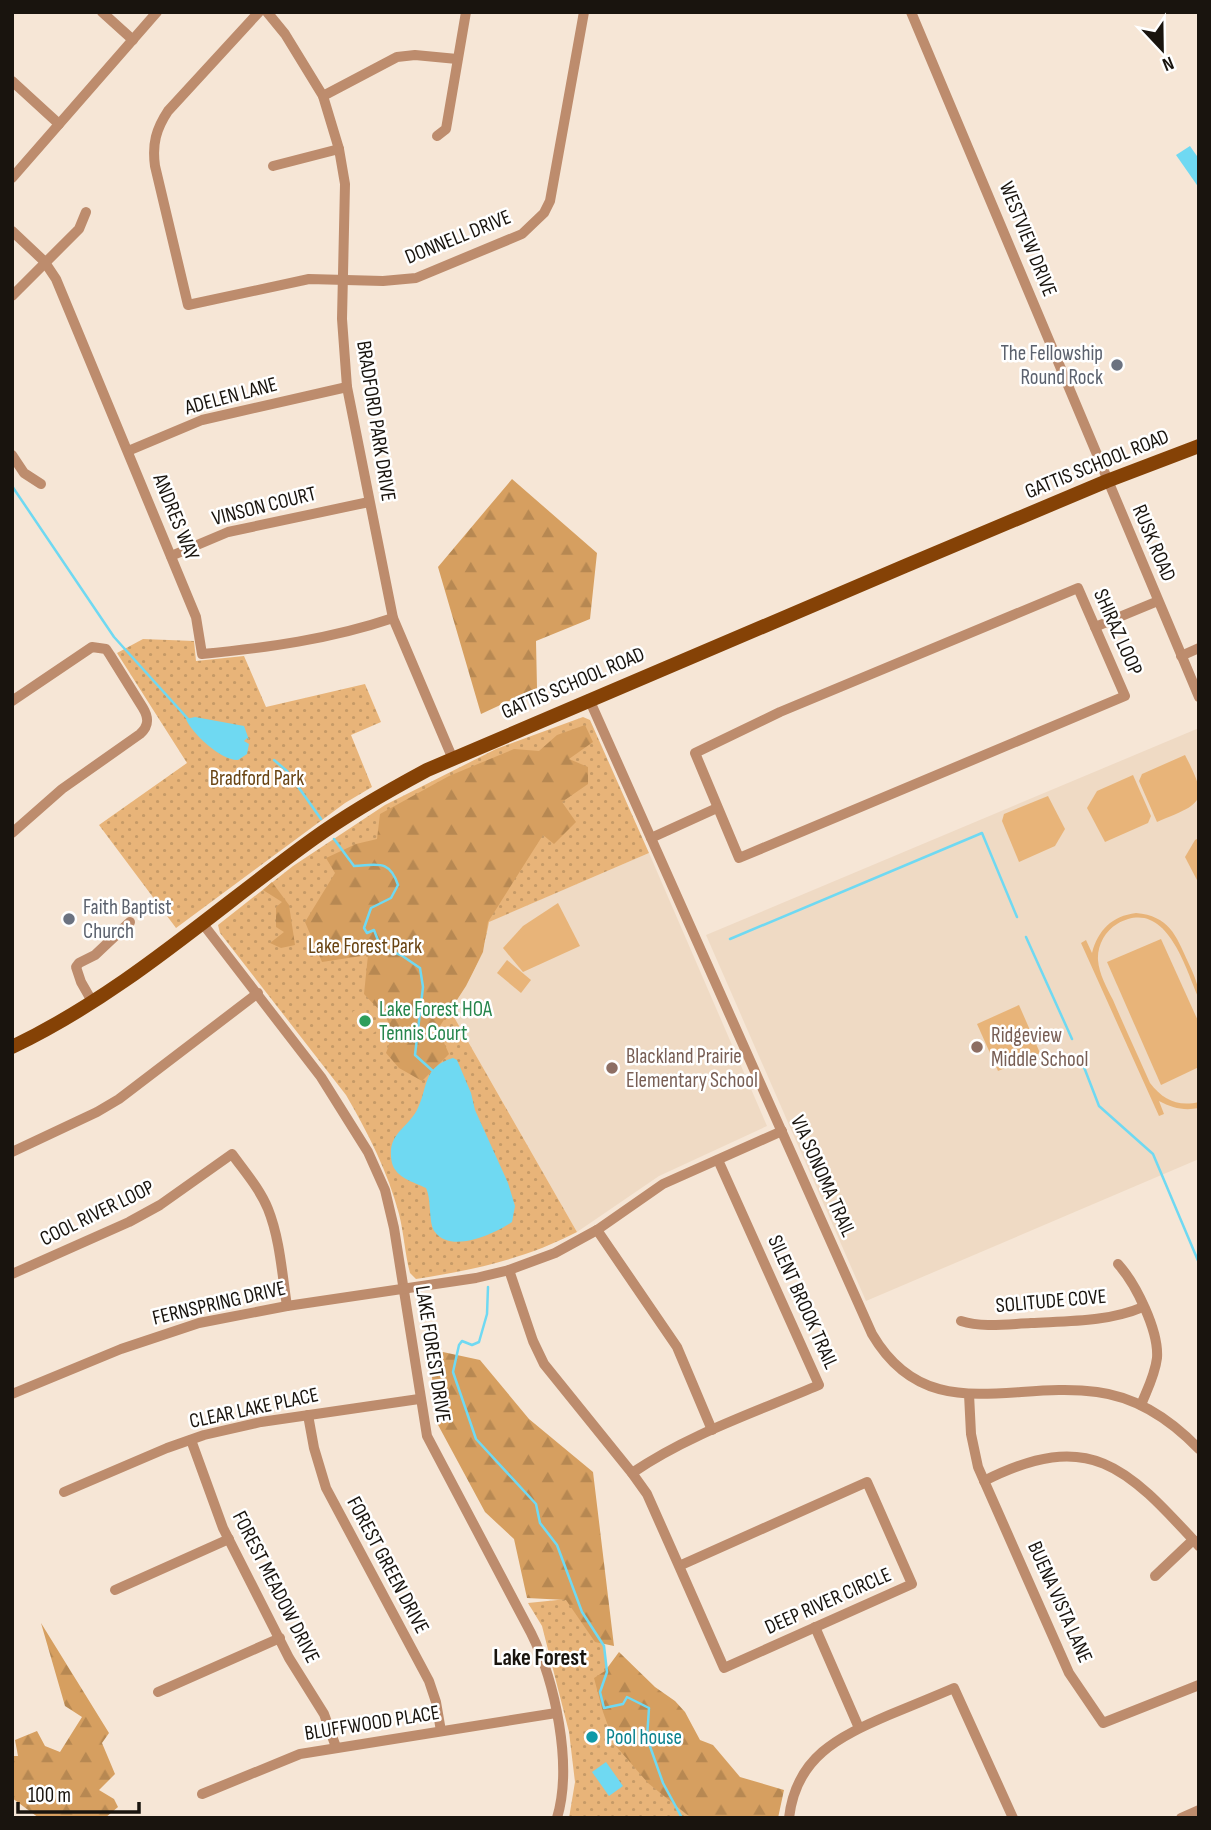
<svg xmlns="http://www.w3.org/2000/svg" width="1211" height="1830" font-family="'Sofia Sans Condensed',sans-serif">
  <defs>
    <pattern id="grass-dots" width="8" height="8" patternUnits="userSpaceOnUse" patternTransform="scale(1.75)"><rect width="8" height="8" fill="#e8b479"/><path d="M2 2h.1M6 6h.1" fill="none" stroke="#c69a67" stroke-width="1.8" stroke-linecap="round"/></pattern>
    <pattern id="forest-firs" width="22" height="20" patternUnits="userSpaceOnUse" patternTransform="scale(1.75)"><rect width="22" height="20" fill="#d69f60"/><path d="M5 1l3.5 6h-7zM16 11l3.5 6h-7z" fill="#b78852"/></pattern>
  </defs>
  <rect width="100%" height="100%" fill="#f6e6d6"/>
  <g fill="#efdac4">
    <path d="M1199 728V1159L866 1301 706 935Z"/>
    <path d="M649 853 767 1126 659 1176 577 1232 450 1010 483 952 488 922Z"/>
  </g>
  <g fill="url(#grass-dots)">
    <path d="M143 639 194 641 196 661 244 656 266 707 365 684 381 722 351 735 372 787 345 803 176 928 99 825 187 763 117 653Z"/>
    <path d="M583 717 590 720 649 853 489 922C482 960 471 978 450 1010L577 1232C525 1259 473 1270 416 1279L410 1273C405 1254 404 1234 399 1214 388 1172 368 1133 346 1095L220 933 218 925 293 866 385 805 496 749Z"/>
    <path d="M577 1598 582 1612 604 1646 607 1672 682 1810 691 1818H569L575 1782 569 1732 542 1626 528 1603Z"/>
  </g>
  <g fill="url(#forest-firs)">
    <path d="M512 479 597 553 590 619 536 641 537 688 481 714 438 567Z"/>
    <path d="M585 725 593 742 569 759 588 767V784L562 802 576 822 554 844 543 835 488 922 483 952 466 986 438 1029 449 1054 422 1081 399 1068 386 1053C399 1022 384 1016 364 994L368 955 322 962 305 922 335 873 326 858 356 844 377 839 380 814 449 776 514 749 539 751 557 735Z"/>
    <path d="M272 882 289 905 295 945 281 948 270 943 284 932 276 927V907L282 902 263 890Z"/>
    <path d="M429 1349 480 1360 529 1419 593 1472 614 1646 595 1642 566 1600 527 1598 514 1539 485 1512 437 1423Z"/>
    <path d="M41 1623 109 1733 102 1743 115 1774 99 1790 114 1799 118 1807 105 1818H39L12 1798V1756H18L15 1740 37 1731 45 1746 60 1752 82 1717 65 1706Z"/>
    <path d="M619 1652 655 1687 675 1701 685 1712 700 1740 713 1745 740 1777 784 1790 778 1818H691L648 1783 615 1745 603 1712 594 1678 605 1671Z"/>
  </g>
  <g fill="#e8b479">
    <path d="M1185 755C1210 803 1202 803 1157 822L1139 781 1142 774Z"/>
    <path d="M1133 775 1151 816 1148 823 1105 842 1087 808 1097 791Z"/>
    <path d="M1048 796 1065 829 1055 846 1019 862 1002 821 1004 814Z"/>
    <path d="M1199 838V884L1185 857 1195 840Z"/>
    <path d="M558 903 580 946 523 972 503 948 523 926Z"/>
    <path d="M1136 913C1169 916 1176 935 1188 962 1194 975 1199 985 1199 999 1185 967 1166 896 1117 924 1105 931 1097 946 1098 960 1099 974 1107 988 1113 1000 1125 1028 1138 1056 1150 1083 1163 1100 1178 1107 1199 1102V1108C1184 1111 1172 1108 1159 1101L1164 1114 1159 1116 1081 943 1086 940 1092 953C1098 930 1112 916 1136 913Z"/>
    <path d="M1161 939 1199 1023V1067L1161 1085 1107 962Z"/>
    <path d="M507 960 531 980 521 993 497 973Z"/>
    <path d="M1019 1005 1040 1053 998 1071 977 1024Z"/>
    <path d="M363 1006 378 1030 367 1037 352 1012Z"/>
  </g>
  <g fill="#6fd9f2">
    <path d="M1190 146 1199 159V188L1176 155Z"/>
    <path d="M195 717 244 726 249 740 247 738 244 741 249 744 247 754 238 760C222 761 192 734 186 719Z"/>
    <path d="M453 1058 457 1060 471 1093 475 1110 508 1183 515 1206 512 1222C495 1234 451 1254 435 1232 428 1223 432 1201 426 1188 414 1182 396 1178 392 1163 386 1134 406 1130 417 1110 428 1089 422 1067 453 1058Z"/>
    <path d="M606 1762 623 1786 609 1796 592 1772Z"/>
  </g>
  <g fill="none" stroke-linecap="round" stroke-linejoin="round">
    <g stroke="#6fd9f2" stroke-width="2.5">
      <path d="M12 486 114 637 189 720"/>
      <path d="M274 760 287 771 321 819"/>
      <path d="M334 839 354 866C378 865 389 859 398 885L391 898 371 908 364 928 367 933 374 930 381 948 401 955 420 968 423 987 415 1055 434 1072"/>
      <path d="M1026 937 1072 1039"/>
      <path d="M730 939 982 833 1017 917"/>
      <path d="M1082 1062 1099 1106 1153 1154 1199 1263"/>
      <path d="M488 1287 487 1314 479 1342 472 1345 462 1341 459 1345 453 1372 476 1439 536 1504 540 1523 557 1545 582 1612 604 1646 607 1672 600 1692 604 1708 623 1704 627 1697 649 1708 647 1738 663 1783 682 1818"/>
    </g>
    <g stroke="#bd8c6d" stroke-width="10">
      <path d="M102 12 133 40"/>
      <path d="M259 12 168 111C156 129 152 144 155 166L188 305 309 279 383 281 416 278 522 234 544 213 550 201 584 12"/>
      <path d="M267 12 285 34 323 96 339 149 345 184 342 319 347 387 393 618 452 757"/>
      <path d="M911 12 1199 697"/>
      <path d="M12 81 59 124"/>
      <path d="M323 96 397 57 415 55 457 59"/>
      <path d="M437 136 446 129 466 12"/>
      <path d="M273 166 339 149"/>
      <path d="M12 178 157 12"/>
      <path d="M12 231 44 261 56 279 196 617 202 654C266 648 331 639 393 618"/>
      <path d="M12 296 79 229 86 212"/>
      <path d="M128 451 202 420 347 387"/>
      <path d="M12 455 24 473 41 484"/>
      <path d="M171 556 228 532 369 502"/>
      <path d="M1078 588 1125 696 739 858 695 753 780 712Z"/>
      <path d="M1095 627 1158 601"/>
      <path d="M1181 656 1199 648"/>
      <path d="M589 699 872 1334C927 1428 1012 1380 1097 1392 1137 1397 1171 1420 1199 1449"/>
      <path d="M12 701 92 647 106 649 110 655 143 708C149 718 149 726 140 734L62 789 12 833"/>
      <path d="M651 838 717 808"/>
      <path d="M203 924 321 1077 368 1152 385 1190 394 1228 427 1436 531 1633C555 1681 573 1765 557 1818"/>
      <path d="M93 1003 81 982 76 967 79 963 95 955 130 922"/>
      <path d="M12 1152 97 1112 119 1099 258 993"/>
      <path d="M597 1230 677 1347 712 1430"/>
      <path d="M1118 1264C1136 1284 1159 1331 1157 1358 1155 1375 1147 1390 1141 1405"/>
      <path d="M509 1270 533 1341 544 1364 632 1473 647 1494 679 1566 867 1482 912 1584 724 1668 679 1566"/>
      <path d="M12 1274 129 1222 160 1205 232 1154C245 1172 260 1189 268 1209 280 1239 282 1274 287 1306"/>
      <path d="M961 1321C983 1328 1008 1324 1031 1323 1068 1321 1108 1322 1143 1307"/>
      <path d="M12 1394 121 1349 199 1323 287 1306 476 1278 509 1270 555 1253 597 1230 663 1184 782 1131"/>
      <path d="M969 1394 971 1434 978 1467 1069 1673 1103 1723 1199 1685"/>
      <path d="M308 1415 314 1448 326 1488 429 1681 436 1702 441 1731"/>
      <path d="M191 1440 223 1528 289 1658 324 1714 336 1747"/>
      <path d="M632 1473C689 1434 756 1412 819 1385L718 1160"/>
      <path d="M984 1481C1091 1427 1127 1468 1199 1546"/>
      <path d="M64 1492 167 1448 204 1435 261 1422 419 1399"/>
      <path d="M1155 1576 1193 1540"/>
      <path d="M115 1590 229 1539"/>
      <path d="M815 1627 859 1728"/>
      <path d="M158 1692 280 1638"/>
      <path d="M202 1794 300 1754 556 1713"/>
      <path d="M789 1818C796 1757 838 1737 889 1715 911 1706 933 1697 954 1688L1013 1818"/>
      <path d="M1181 1818 1199 1810"/>
    </g>
    <path stroke="#854206" stroke-width="14" d="M12 1047C125 993 213 911 313 839 349 813 388 791 427 770L905 566 1107 481 1199 446"/>
  </g>
  <g fill="#6b7280" stroke="#fff" stroke-width="2.5">
    <circle cx="1117" cy="365" r="7"/>
    <circle cx="69" cy="919" r="7"/>
  </g>
  <circle fill="#2e9e5b" stroke="#fff" stroke-width="2.5" cx="365" cy="1021" r="7"/>
  <g fill="#8d6e63" stroke="#fff" stroke-width="2.5">
    <circle cx="977" cy="1047" r="7"/>
    <circle cx="612" cy="1068" r="7"/>
  </g>
  <circle fill="#0f9aa8" stroke="#fff" stroke-width="2.5" cx="592" cy="1737" r="7"/>
  <g text-anchor="middle" dominant-baseline="central" stroke-width="5" stroke-linejoin="round" paint-order="stroke">
    <g font-size="21" fill="#19140e" stroke="#fff">
      <text transform="translate(458 237) rotate(-22)">DONNELL DRIVE</text>
      <text transform="translate(1028 239) rotate(68)">WESTVIEW DRIVE</text>
      <text transform="translate(231 396) rotate(-15)">ADELEN LANE</text>
      <text transform="translate(376 421) rotate(81)">BRADFORD PARK DRIVE</text>
      <text transform="translate(1097 464) rotate(-22)">GATTIS SCHOOL ROAD</text>
      <text transform="translate(264 506) rotate(-14)">VINSON COURT</text>
      <text transform="translate(176 517) rotate(68)">ANDRES WAY</text>
      <text transform="translate(1154 543) rotate(67)">RUSK ROAD</text>
      <text transform="translate(1118 632) rotate(66)">SHIRAZ LOOP</text>
      <text transform="translate(573 683) rotate(-23)">GATTIS SCHOOL ROAD</text>
      <text transform="translate(823 1176) rotate(66)">VIA SONOMA TRAIL</text>
      <text transform="translate(97 1213) rotate(-26)">COOL RIVER LOOP</text>
      <text transform="translate(1051 1301) rotate(-5)">SOLITUDE COVE</text>
      <text transform="translate(803 1302) rotate(66)">SILENT BROOK TRAIL</text>
      <text transform="translate(219 1303) rotate(-13)">FERNSPRING DRIVE</text>
      <text transform="translate(433 1354) rotate(81)">LAKE FOREST DRIVE</text>
      <text transform="translate(254 1408) rotate(-12)">CLEAR LAKE PLACE</text>
      <text transform="translate(388 1565) rotate(62)">FOREST GREEN DRIVE</text>
      <text transform="translate(276 1587) rotate(63)">FOREST MEADOW DRIVE</text>
      <text transform="translate(828 1601) rotate(-24)">DEEP RIVER CIRCLE</text>
      <text transform="translate(1060 1602) rotate(66)">BUENA VISTA LANE</text>
      <text transform="translate(372 1723) rotate(-9)">BLUFFWOOD PLACE</text>
    </g>
    <g font-size="21" fill="#5b616d" stroke="#fff" text-anchor="end">
      <text x="1103" y="353">The Fellowship<tspan x="1103" dy="24">Round Rock</tspan></text>
      <text x="83" y="907" text-anchor="start">Faith Baptist<tspan x="83" dy="24">Church</tspan></text>
    </g>
    <g font-size="21" fill="#694413" stroke="#fff">
      <text x="257" y="778">Bradford Park</text>
      <text x="365" y="946">Lake Forest Park</text>
    </g>
    <g font-size="21" fill="#27864d" stroke="#fff" text-anchor="start">
      <text x="379" y="1009">Lake Forest HOA<tspan x="379" dy="24">Tennis Court</tspan></text>
    </g>
    <g font-size="21" fill="#785e54" stroke="#fff" text-anchor="start">
      <text x="991" y="1035">Ridgeview<tspan x="991" dy="24">Middle School</tspan></text>
      <text x="626" y="1056">Blackland Prairie<tspan x="626" dy="24">Elementary School</tspan></text>
    </g>
    <g font-size="21" fill="#0d838f" stroke="#fff" text-anchor="start">
      <text x="606" y="1737">Pool house</text>
    </g>
    <g font-size="23" font-weight="bold" fill="#19140e" stroke="#fff">
      <text x="540" y="1658">Lake Forest</text>
    </g>
  </g>
  <rect width="1211" height="1830" fill="none" stroke="#19140e" stroke-width="28"/>
  <g transform="translate(1162 49) rotate(158)" stroke="#ffffff" stroke-width="5" paint-order="stroke">
  <path d="M0-5L12 26L0 18L-12 26Z" fill="#19140e"/>
  <text y="-10" font-size="19" font-weight="bold" text-anchor="middle" fill="#19140e">N</text>
  </g>
  <path d="M18 1802v10h121v-10" fill="none" stroke="#19140e" stroke-width="3.5"/>
  <text x="28" y="1802" font-size="21" fill="#19140e" stroke="#ffffff" stroke-width="5" paint-order="stroke">100 m</text>
</svg>
